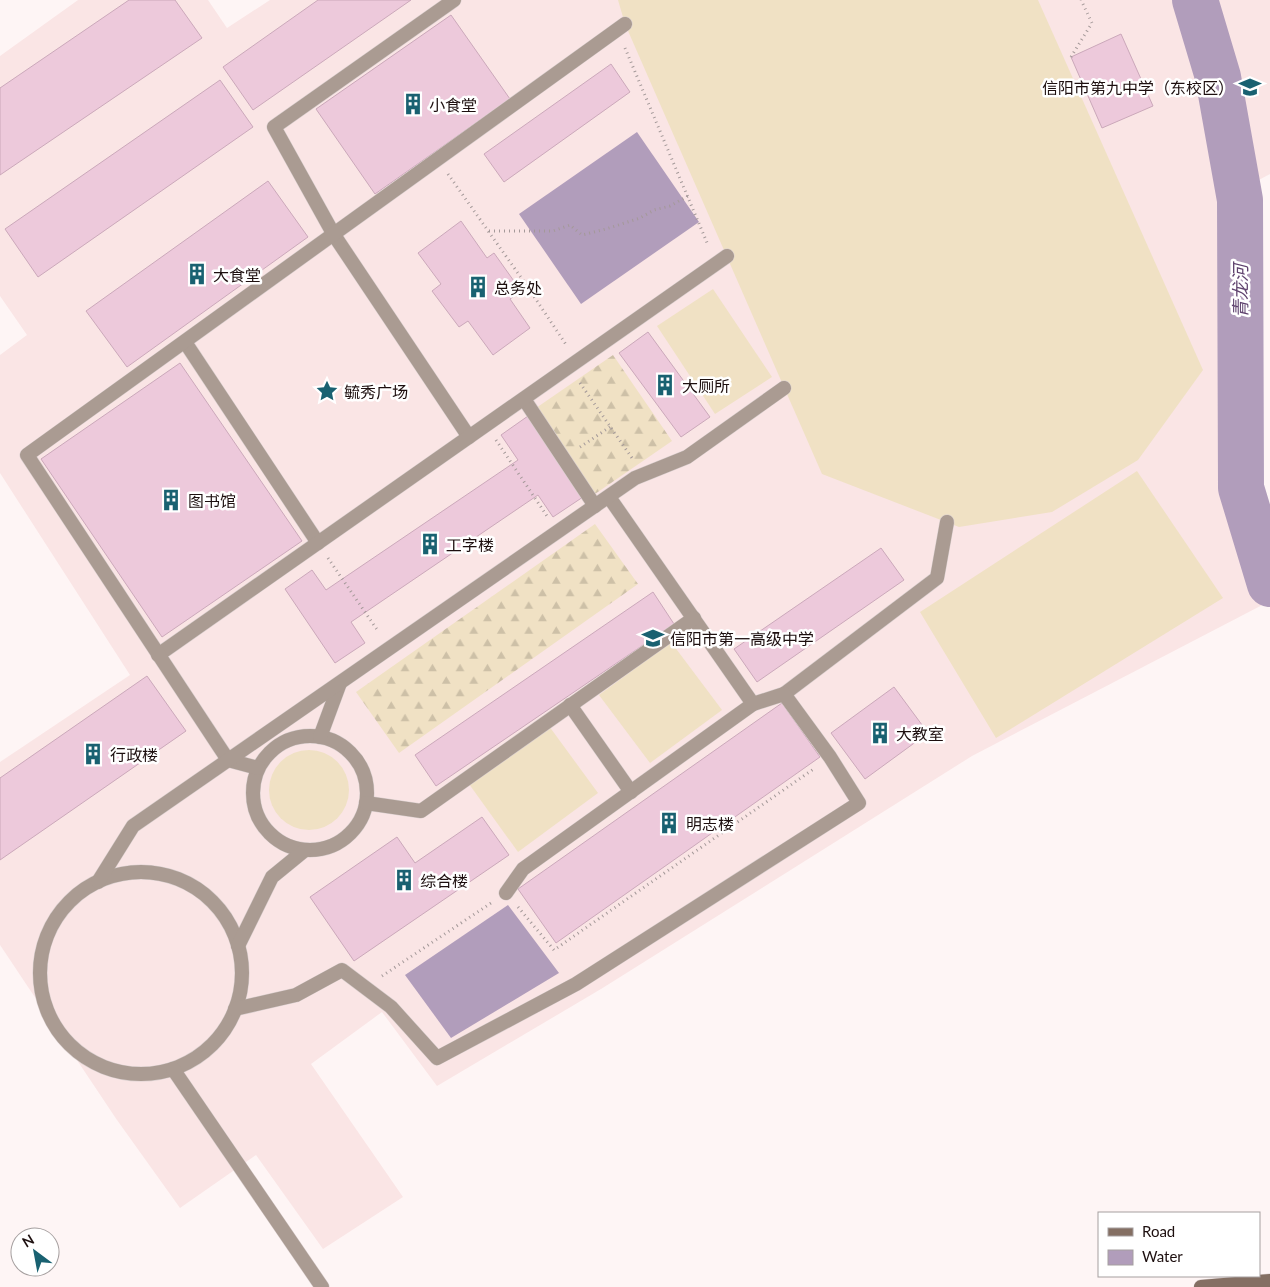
<svg xmlns="http://www.w3.org/2000/svg" width="1270" height="1287" font-family="Lato,'Noto Sans SC',sans-serif">
  <defs>
    <pattern id="forest-firs" width="22" height="20" patternUnits="userSpaceOnUse" patternTransform="scale(1.25)"><rect width="22" height="20" fill="#f0e1c4"/><path d="M5 1l3.5 6h-7zM16 11l3.5 6h-7z" fill="#cdc0a7"/></pattern>
  </defs>
  <rect width="100%" height="100%" fill="#fef5f5"/>
  <g fill="#fae5e5">
    <path d="M78 0H208L227 28 270 0H1195L1218 77 1240 200 1241 488 1270 584V601L972 756 601 989 437 1086 382 1012 311 1064 403 1197 323 1249 256 1155 180 1208 117 1120 0 945V762L130 675 0 473V355L27 335 0 296V56Z"/>
    <path d="M1206 0H1270V174L1255 182Z"/>
  </g>
  <g fill="#f0e1c4">
    <path d="M618 0H1038L1203 370 1138 460 1052 512 959 527 822 474 625 24Z"/>
    <path d="M713 289 772 377 715 414 657 326Z"/>
    <path d="M1137 471 1223 598 996 738 920 612Z"/>
    <path d="M671 642 722 710 650 763 599 695Z"/>
    <path d="M549 726 598 793 518 852 469 784Z"/>
    <circle cx="309" cy="790" r="40"/>
  </g>
  <g fill="url(#forest-firs)">
    <path d="M613 355 672 441 595 494 536 408Z"/>
    <path d="M595 524 638 584 399 753 356 692Z"/>
  </g>
  <g fill="#b19dbb">
    <path d="M637 132 699 222 581 304 519 214Z"/>
    <path d="M508 905 559 973 451 1038 405 975Z"/>
  </g>
  <g fill="none" stroke-linecap="round" stroke-linejoin="round">
    <path stroke="#b19dbb" stroke-width="46" d="M1195 0 1218 77 1240 200 1241 488 1270 584"/>
  </g>
  <g fill="#edc9db" stroke="#cba8ba">
    <path d="M129 0H175L202 38 0 175V88Z"/>
    <path d="M318 0H411L253 110 223 67Z"/>
    <path d="M451 15 510 99 375 194 316 109Z"/>
    <path d="M1121 34 1153 106 1102 128 1071 57Z"/>
    <path d="M611 64 630 92 504 182 484 154Z"/>
    <path d="M220 80 253 127 38 277 5 229Z"/>
    <path d="M268 181 308 237 127 367 86 311Z"/>
    <path d="M461 221 487 258 494 253 521 291 510 299 530 328 493 355 468 321 459 327 432 291 441 284 418 253Z"/>
    <path d="M648 332 710 417 681 437 619 353Z"/>
    <path d="M180 363 302 541 162 637 41 459Z"/>
    <path d="M528 416 583 497 553 517 538 495 351 622 365 643 335 663 285 589 312 570 326 590 518 460 501 435Z"/>
    <path d="M881 548 904 580 757 682 734 649Z"/>
    <path d="M653 592 674 624 436 786 415 755Z"/>
    <path d="M147 676 186 731 0 860V778Z"/>
    <path d="M894 687 928 733 865 779 831 733Z"/>
    <path d="M782 703 820 757 556 943 518 889Z"/>
    <path d="M482 817 509 855 354 961 310 897 397 837 415 863Z"/>
  </g>
  <g fill="none" stroke-linecap="round" stroke-linejoin="round">
    <g stroke="#dad0d0" stroke-width="15">
      <g id="minor">
        <path d="M454 0 274 127 334 235 469 437"/>
        <path d="M185 342 318 543"/>
        <path d="M524 399 595 506"/>
        <path d="M609 497 753 704"/>
        <path d="M158 655 727 256"/>
        <path d="M784 694 937 578 947 522"/>
        <path d="M570 705 631 792"/>
        <circle cx="310" cy="793" r="57"/>
        <path d="M320 737 340 683"/>
        <path d="M258 768 228 760 27 455 625 24"/>
        <path d="M366 803 421 811 694 618"/>
        <circle cx="141" cy="973" r="101"/>
        <path d="M98 882 133 826 635 478 687 457 784 388"/>
        <path d="M238 946 272 877 305 850"/>
        <path d="M235 1009 296 995 342 970 391 1007 437 1058 576 984 859 803 830 757 784 694 753 704 523 869 506 893"/>
        <path d="M173 1069 322 1287"/>
      </g>
    </g>
    <g stroke="#dad0d0" stroke-width="15">
      <path id="secondary" d="M1201 1287 1270 1281"/>
    </g>
    <g stroke="#a49999" stroke-width="3" stroke-dasharray="1 4" stroke-linecap="butt">
      <path d="M625 48 708 245"/>
      <path d="M1071 57 1092 23 1081 0"/>
      <path d="M448 174 527 286 567 346"/>
      <path d="M489 231H553L570 225 582 235 606 229 640 218 654 210 670 206 688 196"/>
      <path d="M580 383 632 458"/>
      <path d="M496 440 547 516"/>
      <path d="M580 447 610 427"/>
      <path d="M328 558 378 631"/>
      <path d="M518 907 554 950 815 768"/>
      <path d="M382 976 491 903"/>
    </g>
    <use href="#minor" stroke="#aa9b92" stroke-width="14"/>
    <use href="#secondary" stroke="#846f63" stroke-width="14"/>
  </g>
  <defs>
    <g id="school-bare" transform="scale(1.725)"><path d="M0-5L7-2L0 1L-7-2ZM-4 1L0 2.5L4 1V4Q0 6-4 4Z" fill="#196171" stroke="#fff" stroke-width="2.5" paint-order="stroke"/></g>
    <g id="building-bare" transform="scale(1.725)"><path d="M-4-6H4V6H1V3H-1V6H-4ZM-2.5-4.3h1.7v1.8h-1.7ZM.8-4.3h1.7v1.8H.8ZM-2.5-1h1.7V.8h-1.7ZM.8-1h1.7V.8H.8Z" fill="#196171" stroke="#fff" stroke-width="2.5" paint-order="stroke"/></g>
    <g id="sight-bare" transform="scale(1.725)"><path d="M0-6L1.8-2.2L6-1.7L2.9 1.2L3.7 5.4L0 3.3L-3.7 5.4L-2.9 1.2L-6-1.7L-1.8-2.2Z" fill="#196171" stroke="#fff" stroke-width="2.5" paint-order="stroke"/></g>
  </defs>
  <g fill-rule="evenodd">
    <use href="#school-bare" x="1250" y="87"/>
    <use href="#building-bare" x="413" y="104"/>
    <use href="#building-bare" x="197" y="274"/>
    <use href="#building-bare" x="478" y="287"/>
    <use href="#building-bare" x="665" y="385"/>
    <use href="#sight-bare" x="327" y="391"/>
    <use href="#building-bare" x="171" y="500"/>
    <use href="#building-bare" x="430" y="544"/>
    <use href="#school-bare" x="653" y="638"/>
    <use href="#building-bare" x="880" y="733"/>
    <use href="#building-bare" x="93" y="754"/>
    <use href="#building-bare" x="669" y="823"/>
    <use href="#building-bare" x="404" y="880"/>
  </g>
  <g text-anchor="middle" dominant-baseline="central" stroke-width="5" stroke-linejoin="round" paint-order="stroke">
    <g font-size="16" fill="#1d0f0f" stroke="#fff" text-anchor="start">
      <text x="1234" y="87" text-anchor="end">信阳市第九中学（东校区）</text>
      <text x="429" y="104">小食堂</text>
      <text x="213" y="274">大食堂</text>
      <text x="494" y="287">总务处</text>
      <text x="682" y="385">大厕所</text>
      <text x="344" y="391">毓秀广场</text>
      <text x="188" y="500">图书馆</text>
      <text x="446" y="544">工字楼</text>
      <text x="670" y="638">信阳市第一高级中学</text>
      <text x="896" y="733">大教室</text>
      <text x="110" y="754">行政楼</text>
      <text x="686" y="823">明志楼</text>
      <text x="420" y="880">综合楼</text>
    </g>
    <g font-size="18" font-style="italic" fill="#5f426e" stroke="#fff">
      <text transform="translate(1240 291) rotate(-90)">青龙河</text>
    </g>
  </g>
  <rect x="1098" y="1212" width="162" height="65" fill="#ffffff" stroke="#a59f9f"/>
  <rect x="1108" y="1228" width="25" height="8" fill="#846f63" stroke="#a59f9f"/>
  <text x="1142" y="1237" font-size="15" fill="#1d0f0f">Road</text>
  <rect x="1108" y="1250" width="25" height="15" fill="#b19dbb" stroke="#a59f9f"/>
  <text x="1142" y="1262" font-size="15" fill="#1d0f0f">Water</text>
  <g transform="translate(35 1252) rotate(328)"><circle r="24" fill="#ffffff" stroke="#a59f9f"/>
  <path d="M0-4L9 19L0 12L-9 19Z" fill="#196171"/>
  <text y="-8" font-size="14" font-weight="bold" text-anchor="middle" fill="#1d0f0f">N</text>
  </g>
</svg>
